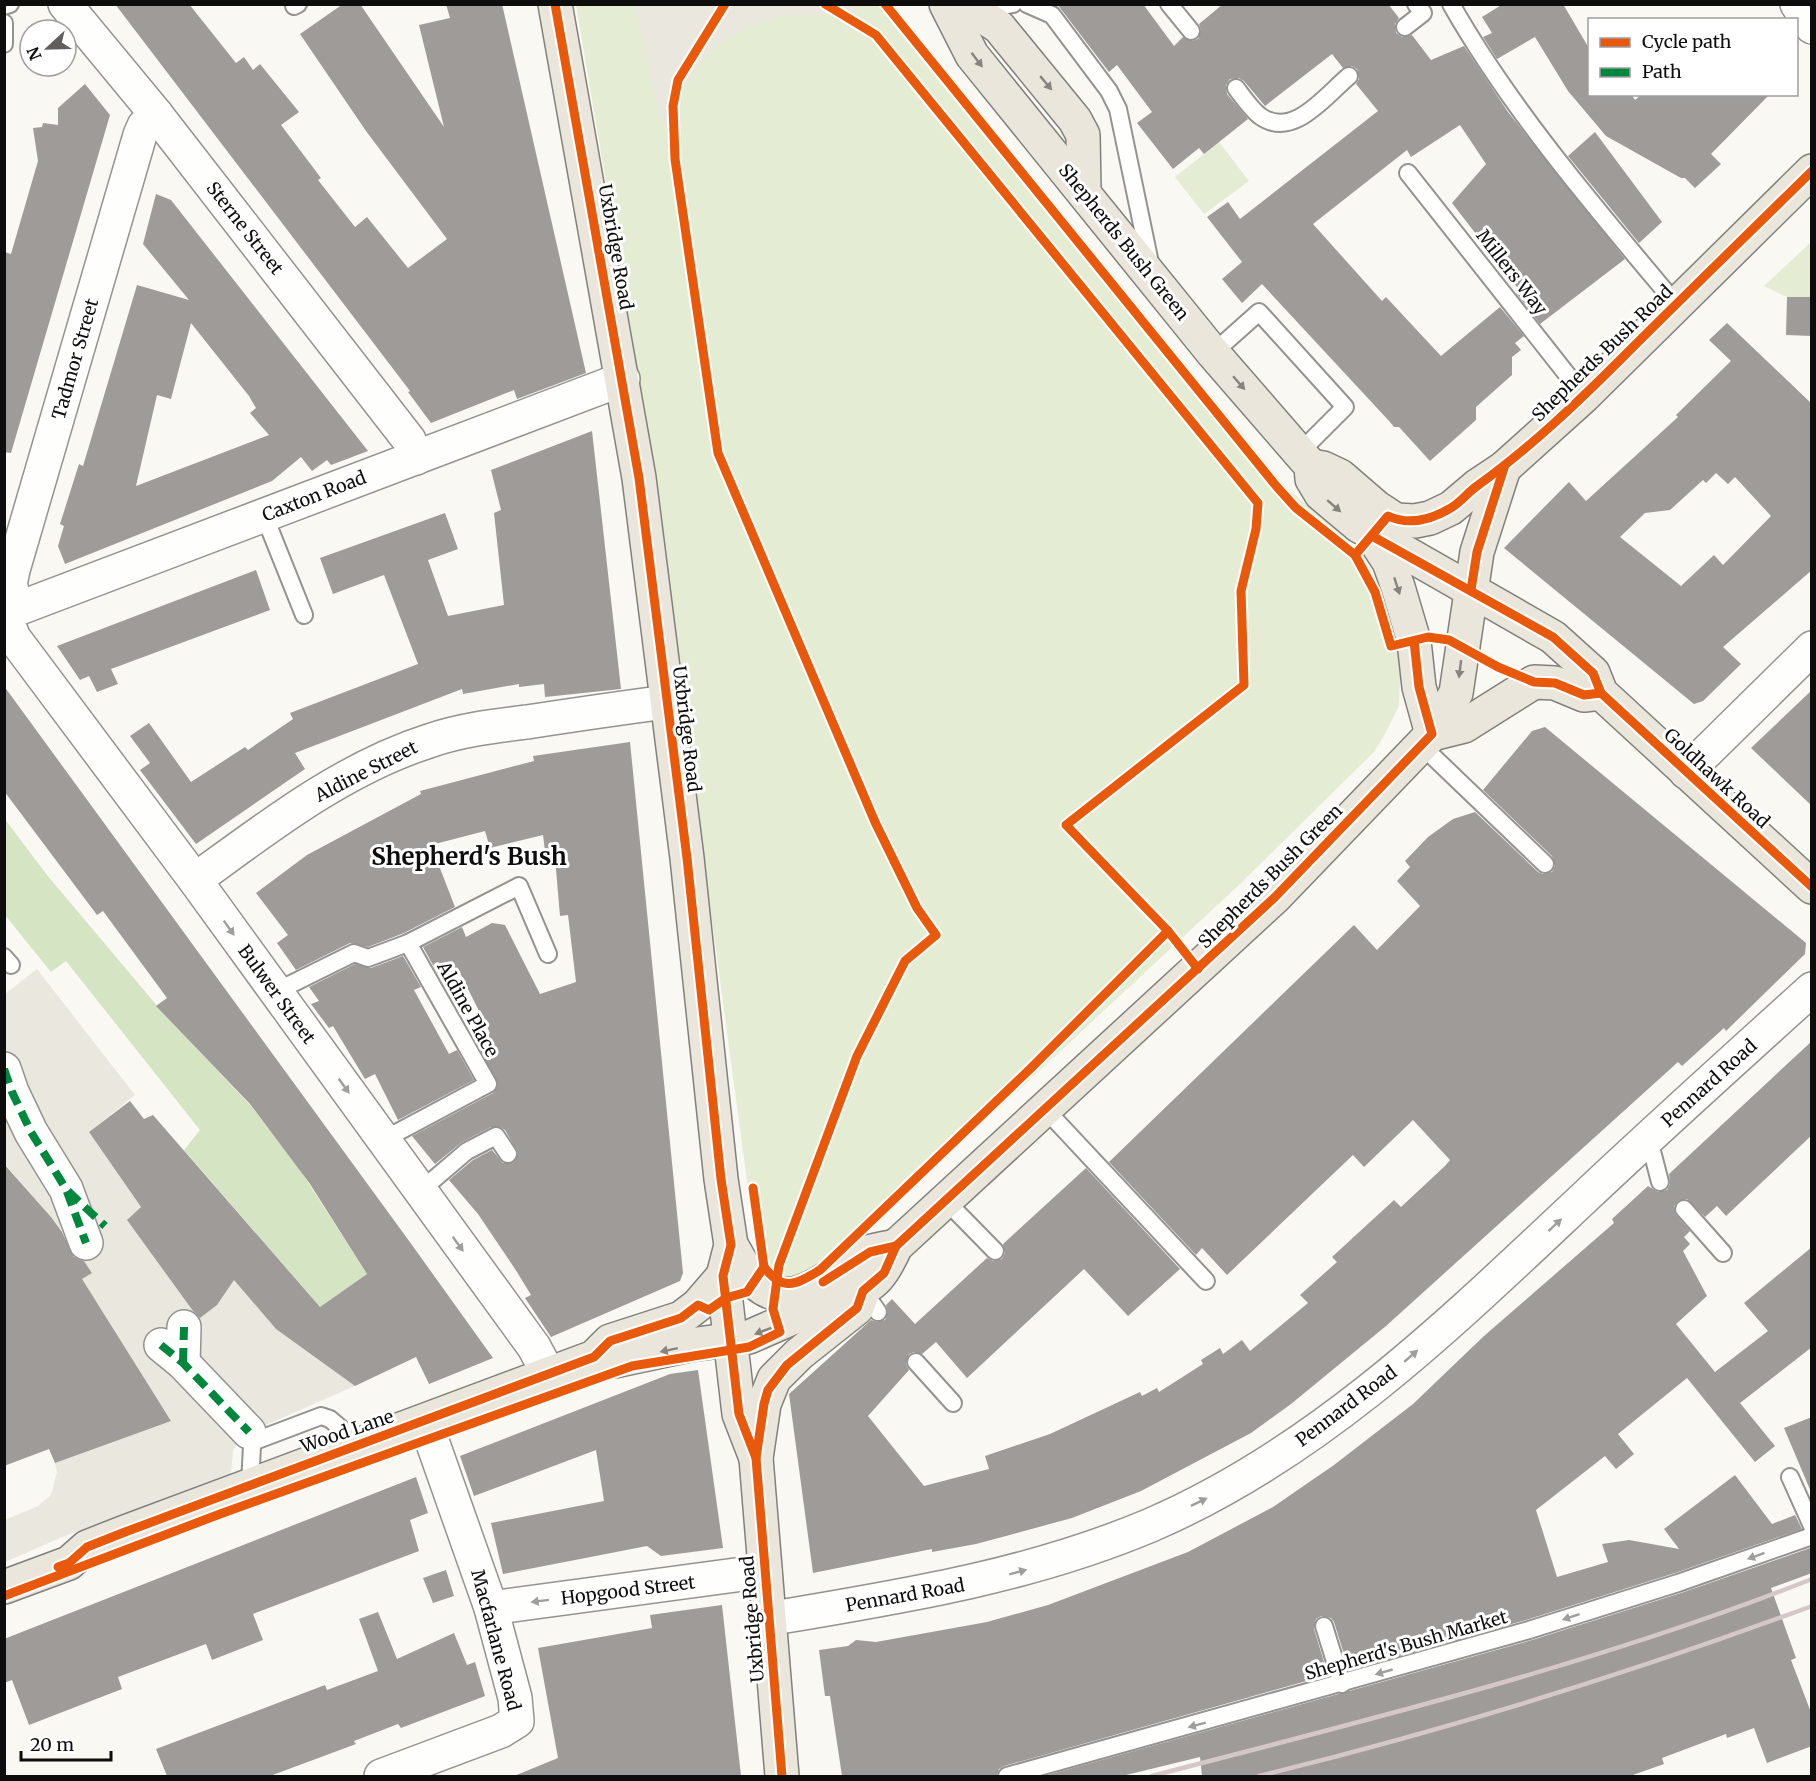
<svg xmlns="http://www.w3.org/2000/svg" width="1816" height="1781" font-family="Merriweather,serif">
  <rect width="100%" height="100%" fill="#faf8f2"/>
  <g fill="#e4edd4">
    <path d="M576 5H894L1287 488 1362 553 1386 598 1400 654V678L1399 706 1386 732 1374 752 1240 884 908 1193 853 1242 791 1287 762 1271 756 1248 639 378Z"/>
    <path d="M1219 142 1249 181 1204 214 1175 177Z"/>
    <path d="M1811 242V297H1787L1764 286Z"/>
  </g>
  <path fill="#d5e4c3" d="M4 818 47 875 164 1014 251 1106 298 1167 367 1274 320 1307 184 1150 200 1130 66 961 51 972 5 915Z"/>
  <g fill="#eae7df">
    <path d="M851 5 859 15H785L750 26 722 43 704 58 680 95 663 129 635 5Z"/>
    <path d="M37 969 135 1095 89 1132 141 1207 127 1220 198 1318 217 1305 234 1280 276 1329 355 1386 241 1436 233 1451 231 1474 60 1538 5 1562V1520L38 1506 51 1495 57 1472 55 1463 171 1420 78 1282 92 1272 51 1217 5 1164V994Z"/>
  </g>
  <g fill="#9e9b98" fill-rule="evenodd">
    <path d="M115 4H189L236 63 244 57 253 70 260 64 299 112 281 125 321 178 318 180 355 227 367 217 408 268 447 239 366 131 300 34 343 4H360L444 127 419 25 450 18 446 4H502L586 373 517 399 514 390 431 423 408 392 410 391Z"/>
    <path d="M1057 4H1143L1174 46 1183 37 1192 41 1198 39 1201 30 1199 24 1223 4H1388L1399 18 1395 24 1396 33 1402 37 1412 35 1431 60 1464 46 1508 112 1625 259 1540 324 1516 293 1520 291 1452 203 1486 164 1460 125 1411 157 1407 150 1313 224 1382 301 1386 297 1441 356 1500 307 1524 336 1515 343 1521 350 1512 357V375L1476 407V420L1430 461 1399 427H1394L1390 422 1262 284 1242 303 1222 279 1242 262 1207 217 1228 202 1240 219 1378 111 1356 84 1359 79 1357 69 1352 66 1343 68 1332 54 1265 106 1244 81 1239 78 1230 79 1226 85 1227 94 1248 119 1204 154 1199 148 1173 169 1137 123 1152 112 1117 65 1109 72Z"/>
    <path d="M1503 4H1563L1590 50V94H1631L1635 100 1642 94H1770L1711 154 1721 164 1695 188 1685 178H1681L1606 136 1568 91 1535 37 1497 59 1483 37 1492 33 1482 17Z"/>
    <path d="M85 84 110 115 11 453 4 452V252L11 254 38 161 33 128 42 127 43 123 58 125V108Z"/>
    <path d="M1595 132 1662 222 1639 243 1568 156Z"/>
    <path d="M156 194 171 200 368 451 331 465 327 460 312 471 301 457 272 481 65 564 58 546 64 526 60 524 79 464 83 466 137 285 189 300 143 244ZM191 323 249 396 256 408 250 413 269 435 136 486 157 395 171 399Z"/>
    <path d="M1787 297H1812V336L1786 335Z"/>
    <path d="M1727 323 1812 404V570L1723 647 1741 664 1703 701 1694 704 1504 548 1569 482 1586 501 1678 417 1676 415 1731 361 1709 340ZM1716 473 1728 484 1735 477 1771 516 1723 565 1714 555 1681 586 1620 537 1645 513 1670 510 1703 480 1706 483Z"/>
    <path d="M592 431 621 689 545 697 544 684 519 687V684L463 694 462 689 295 753 305 769 196 844 140 770 150 763 130 736 149 723 191 782 245 747 248 750 293 719 290 713 418 664 384 575 333 594 320 558 445 513 458 549 428 560 448 616 504 605 494 513 501 510 491 470Z"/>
    <path d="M256 570 270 610 111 669 118 684 97 692 89 676 80 680 57 646Z"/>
    <path d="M4 686 412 1245 493 1358 429 1384 416 1357 355 1386 276 1329 234 1280 217 1305 200 1318 193 1311 127 1220 141 1207 89 1132 130 1101 144 1119 153 1115 320 1307 367 1274 310 1184 250 1104 156 1006 167 998 103 911 97 915 4 791Z"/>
    <path d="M1812 690V806L1751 748Z"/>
    <path d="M1545 727 1806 943 1805 954 1726 1031 1724 1028 1682 1066 1678 1062 1386 1326 1291 1404 1251 1433 1141 1491 1072 1518 976 1544 932 1552V1549L813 1573 789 1394 871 1320 878 1322 885 1320 888 1312 886 1305 892 1299 915 1324 987 1258 993 1261 1002 1259 1005 1253 1003 1244 1086 1168 1180 1269 1128 1316 1084 1269 967 1378 936 1342 922 1354 914 1352 909 1354 906 1364 909 1370 868 1416 924 1486 989 1469 985 1456 1050 1434 1140 1392 1142 1396 1157 1388 1159 1392 1203 1364 1201 1360 1220 1348 1223 1354 1242 1340 1250 1351 1308 1303 1300 1295 1337 1262 1332 1257 1394 1200 1401 1207 1445 1166 1450 1160 1413 1120 1364 1167 1353 1155 1227 1275 1202 1248 1196 1255 1109 1162 1354 925 1377 950 1420 906 1397 881 1410 867 1405 861 1428 837 1453 819 1475 812 1538 872 1543 874 1552 872 1555 866 1552 856 1483 790 1532 731Z"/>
    <path d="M630 742 683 1273 680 1281 551 1337 525 1298 531 1295 517 1272 478 1214 449 1180 473 1160 492 1150 503 1163 514 1162 518 1153 505 1130 500 1127H491L462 1142 435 1164 412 1136 493 1093 498 1085 475 1041 490 1033 458 969 440 978 423 947 462 927 466 937 492 923 505 925 540 994 576 982 568 915 560 916 555 858 546 859 543 835 490 848 485 831 431 845 455 907 404 933 368 947 350 943 296 970 277 943 288 935 256 893 307 855 421 794 420 791 534 761 533 756Z"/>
    <path d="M403 956 421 987 414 990 449 1054 457 1050 474 1080 398 1120 375 1074 365 1079 333 1026 329 1028 311 1004 319 1001 309 987 355 964 371 968Z"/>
    <path d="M1812 1041V1135L1726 1216 1717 1206 1705 1217 1687 1199 1678 1201 1674 1206 1676 1215 1690 1231 1684 1237 1690 1244 1683 1251 1707 1296 1676 1324 1715 1372 1768 1331 1744 1303 1812 1247V1347L1740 1403 1775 1446 1755 1462 1687 1378 1618 1434 1634 1454 1616 1469 1605 1456 1536 1510 1557 1577 1608 1562 1602 1544 1629 1540 1679 1549 1664 1529 1735 1475 1772 1524 1795 1515 1802 1529 1675 1573 1526 1620 1349 1670 1334 1622 1331 1618 1321 1616 1316 1619 1314 1629 1328 1675 1004 1766 999 1769 997 1776H842L830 1696H825L819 1650 848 1646 856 1640 876 1642 987 1622 1048 1605 1188 1552 1273 1507 1334 1465 1413 1404 1484 1336 1614 1223 1612 1219 1648 1186 1658 1192 1667 1190 1670 1184 1669 1174Z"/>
    <path d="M4 1164 51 1217 62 1232 74 1257 84 1261 92 1273 82 1279 171 1421 55 1463 49 1449 4 1466Z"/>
    <path d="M698 1370 723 1548 661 1556 647 1546 503 1574 491 1523 604 1501 596 1450 474 1496 460 1456 670 1374Z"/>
    <path d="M1812 1417V1492H1811L1784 1428Z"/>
    <path d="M416 1477 428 1513 410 1520 419 1551 253 1614 263 1640 212 1660 206 1644 118 1677 122 1689 29 1725 12 1680 4 1683V1639Z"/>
    <path d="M1810 1548 1812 1573 1771 1588 1796 1658 1791 1660 1812 1715V1746L1767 1763 1754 1728 1727 1738 1726 1734 1662 1758 1664 1764 1630 1776H1202L1200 1757 1122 1776H1044L1532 1640 1681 1593Z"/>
    <path d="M446 1570 454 1596 433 1603 423 1578Z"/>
    <path d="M722 1605 741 1776H514L558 1758 538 1648 652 1628 650 1615Z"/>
    <path d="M378 1612 397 1659 454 1633 467 1665 475 1662 485 1696 401 1728 398 1724 354 1741 356 1744 270 1776H167L156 1749 325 1685 327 1690 378 1671 359 1619Z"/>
  </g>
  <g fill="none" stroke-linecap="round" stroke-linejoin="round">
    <g stroke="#949390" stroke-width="20">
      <g id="lane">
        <path d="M1027 4 1052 15 1109 91 1118 109 1150 263"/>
        <path d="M1169 4 1191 31"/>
        <path d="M1451 4C1511 110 1598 211 1676 304"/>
        <path d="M4 6 10 4"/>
        <path d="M294 6 298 4"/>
        <path d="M979 11 1013 4"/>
        <path d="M4 23V44"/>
        <path d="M1405 27 1423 13 1416 4"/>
        <path d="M1236 88C1243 97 1251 109 1260 116 1293 140 1326 95 1349 76"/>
        <path d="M1408 173 1584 396"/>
        <path d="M1213 353 1259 312 1345 407 1299 453"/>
        <path d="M264 515 304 615"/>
        <path d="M1421 745 1545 864"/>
        <path d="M408 943 519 886 548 954"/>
        <path d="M4 957 11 965"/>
        <path d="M275 992 354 953 368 958 408 943 488 1084 383 1140"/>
        <path d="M1045 1109 1206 1281"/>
        <path d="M1643 1142 1653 1155 1660 1182"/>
        <path d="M420 1191 467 1151 496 1136 508 1154"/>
        <path d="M946 1201 995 1251"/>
        <path d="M1684 1209 1723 1253"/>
        <path d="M863 1291 878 1312"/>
        <path d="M916 1362 953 1403"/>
        <path d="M1790 1477 1812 1526"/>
        <path d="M250 1484 252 1446 255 1441 321 1416 330 1419 359 1444"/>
        <path d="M1324 1626 1342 1684"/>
        <path d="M1007 1776 1529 1630 1678 1583 1812 1536"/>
      </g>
    </g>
    <g stroke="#949390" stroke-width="36">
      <g id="street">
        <path d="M65 4 156 114 409 440 416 458"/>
        <path d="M1797 4 1812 27"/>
        <path d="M18 608 10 585 13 570 140 135 144 126 156 114"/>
        <path d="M4 614 14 638 195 880 534 1347 549 1375"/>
        <path d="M4 614 623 379"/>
        <path d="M1686 772 1812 648"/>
        <path d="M195 880C268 827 342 769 429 741 460 730 494 726 527 722 573 715 620 708 667 702"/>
        <path d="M4 1069 12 1092 31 1132 66 1189 86 1243"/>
        <path d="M161 1345 183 1363 249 1432"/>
        <path d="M183 1363 184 1327"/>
        <path d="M491 1608 765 1571"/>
        <path d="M768 1619C899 1597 1028 1577 1151 1525 1320 1452 1453 1321 1585 1197 1659 1127 1736 1058 1812 989"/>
        <path d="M381 1776 501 1731 517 1721 515 1698 491 1608 425 1421"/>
      </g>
    </g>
    <g stroke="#81807d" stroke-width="36">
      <g id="primary">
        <path d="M555 4 639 478 687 858 721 1179 731 1245 723 1276 739 1414 756 1458"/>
        <path d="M946 4 972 55 1213 353 1311 466 1312 479 1321 494 1359 526 1553 637 1593 673 1601 693 1812 887"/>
        <path d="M976 12 999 27 1075 120 1083 135 1084 190"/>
        <path d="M1311 466 1323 468 1340 476 1376 507 1396 520 1415 521 1430 518 1451 508 1477 486 1504 468 1584 396 1812 171"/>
        <path d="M1372 536 1389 562 1398 587 1414 641 1419 687 1432 734"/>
        <path d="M1432 734 1464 726 1534 682 1555 683 1584 695 1601 693"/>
        <path d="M731 1245C739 1257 746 1275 757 1284 796 1316 835 1268 869 1252 877 1249 888 1248 896 1246"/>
        <path d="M594 1357 615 1361 690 1345 749 1337 847 1294C875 1289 885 1270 896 1246L1275 897 1432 734 1456 693 1477 552 1504 468"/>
        <path d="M4 1587 69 1563 87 1547 125 1532 594 1357 610 1341 681 1318 698 1305 723 1276"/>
        <path d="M782 1776 756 1458 764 1404 774 1379 799 1354 857 1308 863 1291"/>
      </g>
    </g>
    <use href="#lane" stroke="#fefefd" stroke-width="16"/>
    <use href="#street" stroke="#fefefd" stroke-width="33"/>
    <use href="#primary" stroke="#eae6db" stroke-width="33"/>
    <g stroke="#d5c7c7" stroke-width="4.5">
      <path d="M1152 1776C1374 1718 1597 1664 1812 1579"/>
      <path d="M1259 1776C1447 1730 1631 1673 1812 1606"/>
    </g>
    <g stroke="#00873e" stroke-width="8" stroke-dasharray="15 8" stroke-linecap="butt">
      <path d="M4 1069 12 1092 31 1132 66 1189 86 1243"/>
      <path d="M68 1191 105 1226"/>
      <path d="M161 1345 183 1363 249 1432"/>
      <path d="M183 1363 184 1327"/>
    </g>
    <g stroke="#fff" stroke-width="13">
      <g id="cycleway">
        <path d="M555 4 639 478 687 858 721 1179 731 1245 723 1276 739 1414 756 1458"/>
        <path d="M825 4 876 35 1258 503 1256 529 1241 591 1244 685 1066 825 1168 931 1198 969"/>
        <path d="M885 4 1277 487 1296 508 1355 555 1375 592 1391 646 1428 637 1449 640 1498 667 1534 682 1555 683 1584 695 1601 693"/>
        <path d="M1372 536 1553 637 1593 673 1601 693 1812 887"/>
        <path d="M1355 555 1388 516C1408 525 1430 520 1449 509 1459 504 1467 493 1477 486 1530 448 1577 403 1623 357 1686 294 1749 233 1812 171"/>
        <path d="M1471 590 1477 552 1504 468"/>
        <path d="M753 1188 764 1267C784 1293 796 1284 820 1270L1031 1068 1168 931"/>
        <path d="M823 1282 870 1252 896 1246"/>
        <path d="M58 1567 69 1563 87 1547 125 1532 594 1357 610 1341 681 1318 698 1305 709 1310 726 1298 747 1292 764 1267"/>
        <path d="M4 1596 220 1514 632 1366 749 1347 780 1332 773 1309 779 1265 857 1056 905 961 936 935 917 908 875 822 718 453 675 159 673 106 678 80 725 4"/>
        <path d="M782 1776 756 1458 764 1404 768 1390 787 1365 857 1308 863 1291 884 1273 896 1246 1275 897 1432 734 1419 687 1414 641"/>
      </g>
    </g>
    <use href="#cycleway" stroke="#e8590c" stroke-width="9"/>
  </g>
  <defs><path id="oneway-solid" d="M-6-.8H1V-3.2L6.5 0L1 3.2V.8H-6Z" transform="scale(1.5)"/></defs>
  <g fill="#87847e">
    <use href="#oneway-solid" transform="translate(977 60) rotate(53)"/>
    <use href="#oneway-solid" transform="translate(1046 83) rotate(50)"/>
    <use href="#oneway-solid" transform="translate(1239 383) rotate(49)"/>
    <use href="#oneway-solid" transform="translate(1334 506) rotate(41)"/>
    <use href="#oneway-solid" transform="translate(1397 586) rotate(72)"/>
    <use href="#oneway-solid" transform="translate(1460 669) rotate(97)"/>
    <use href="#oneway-solid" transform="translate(763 1331) rotate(159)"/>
    <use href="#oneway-solid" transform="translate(669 1350) rotate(168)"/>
  </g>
  <g fill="#9e9e9d">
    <use href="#oneway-solid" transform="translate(229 928) rotate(55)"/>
    <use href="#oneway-solid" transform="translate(344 1086) rotate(54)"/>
    <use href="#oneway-solid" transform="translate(1555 1225) rotate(-43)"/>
    <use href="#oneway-solid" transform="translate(458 1244) rotate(54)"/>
    <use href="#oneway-solid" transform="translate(1411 1356) rotate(-41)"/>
    <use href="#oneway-solid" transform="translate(1199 1502) rotate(-26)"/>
    <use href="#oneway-solid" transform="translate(1756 1556) rotate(160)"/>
    <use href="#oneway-solid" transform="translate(1018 1572) rotate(-15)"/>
    <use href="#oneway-solid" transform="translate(540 1601) rotate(173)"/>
    <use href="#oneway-solid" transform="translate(1571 1617) rotate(162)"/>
    <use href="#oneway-solid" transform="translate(1384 1672) rotate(164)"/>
    <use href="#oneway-solid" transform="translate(1197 1725) rotate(165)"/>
  </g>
  <g text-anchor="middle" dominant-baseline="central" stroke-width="6" stroke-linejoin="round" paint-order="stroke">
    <g font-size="18" fill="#0d0d0d" stroke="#fff">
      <text transform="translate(245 228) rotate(52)">Sterne Street</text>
      <text transform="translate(1124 242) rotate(51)">Shepherds Bush Green</text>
      <text transform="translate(616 247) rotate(80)">Uxbridge Road</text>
      <text transform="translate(1512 272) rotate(52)">Millers Way</text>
      <text transform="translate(1602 353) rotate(-44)">Shepherds Bush Road</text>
      <text transform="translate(75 359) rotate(-74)">Tadmor Street</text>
      <text transform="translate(314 496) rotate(-21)">Caxton Road</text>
      <text transform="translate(687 729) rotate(83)">Uxbridge Road</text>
      <text transform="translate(366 771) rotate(-27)">Aldine Street</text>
      <text transform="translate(1717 778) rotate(43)">Goldhawk Road</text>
      <text transform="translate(1270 876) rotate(-45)">Shepherds Bush Green</text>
      <text transform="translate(277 994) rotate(54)">Bulwer Street</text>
      <text transform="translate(468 1009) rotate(61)">Aldine Place</text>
      <text transform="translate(1709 1083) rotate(-42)">Pennard Road</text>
      <text transform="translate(1346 1406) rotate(-37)">Pennard Road</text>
      <text transform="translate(347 1431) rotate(-19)">Wood Lane</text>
      <text transform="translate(628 1590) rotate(-7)">Hopgood Street</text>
      <text transform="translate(905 1595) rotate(-10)">Pennard Road</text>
      <text transform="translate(752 1619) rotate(-95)">Uxbridge Road</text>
      <text transform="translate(496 1640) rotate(75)">Macfarlane Road</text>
      <text transform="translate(1406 1645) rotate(-16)">Shepherd's Bush Market</text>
    </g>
    <g font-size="24" font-weight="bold" fill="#0d0d0d" stroke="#fff">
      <text x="469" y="856">Shepherd's Bush</text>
    </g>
  </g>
  <rect width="1816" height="1781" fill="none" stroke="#0d0d0d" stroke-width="12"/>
  <rect x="1588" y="18" width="210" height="78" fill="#ffffff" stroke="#9e9e9e" stroke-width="1.5"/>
  <rect x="1600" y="38" width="30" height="9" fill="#e8590c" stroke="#9e9e9e" stroke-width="1.5"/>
  <text x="1642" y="48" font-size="18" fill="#0d0d0d">Cycle path</text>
  <rect x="1600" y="68" width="30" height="9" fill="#00873e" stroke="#9e9e9e" stroke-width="1.5"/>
  <text x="1642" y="78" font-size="18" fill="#0d0d0d">Path</text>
  <g transform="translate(48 48) rotate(248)"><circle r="28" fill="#ffffff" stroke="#9e9e9e" stroke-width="1.5"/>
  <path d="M0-4.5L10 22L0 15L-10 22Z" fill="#605f5d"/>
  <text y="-9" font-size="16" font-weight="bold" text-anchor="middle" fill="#0d0d0d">N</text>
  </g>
  <path d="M21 1751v9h90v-9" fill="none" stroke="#0d0d0d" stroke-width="3"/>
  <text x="30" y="1751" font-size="18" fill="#0d0d0d" stroke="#ffffff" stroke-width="4.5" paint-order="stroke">20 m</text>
</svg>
